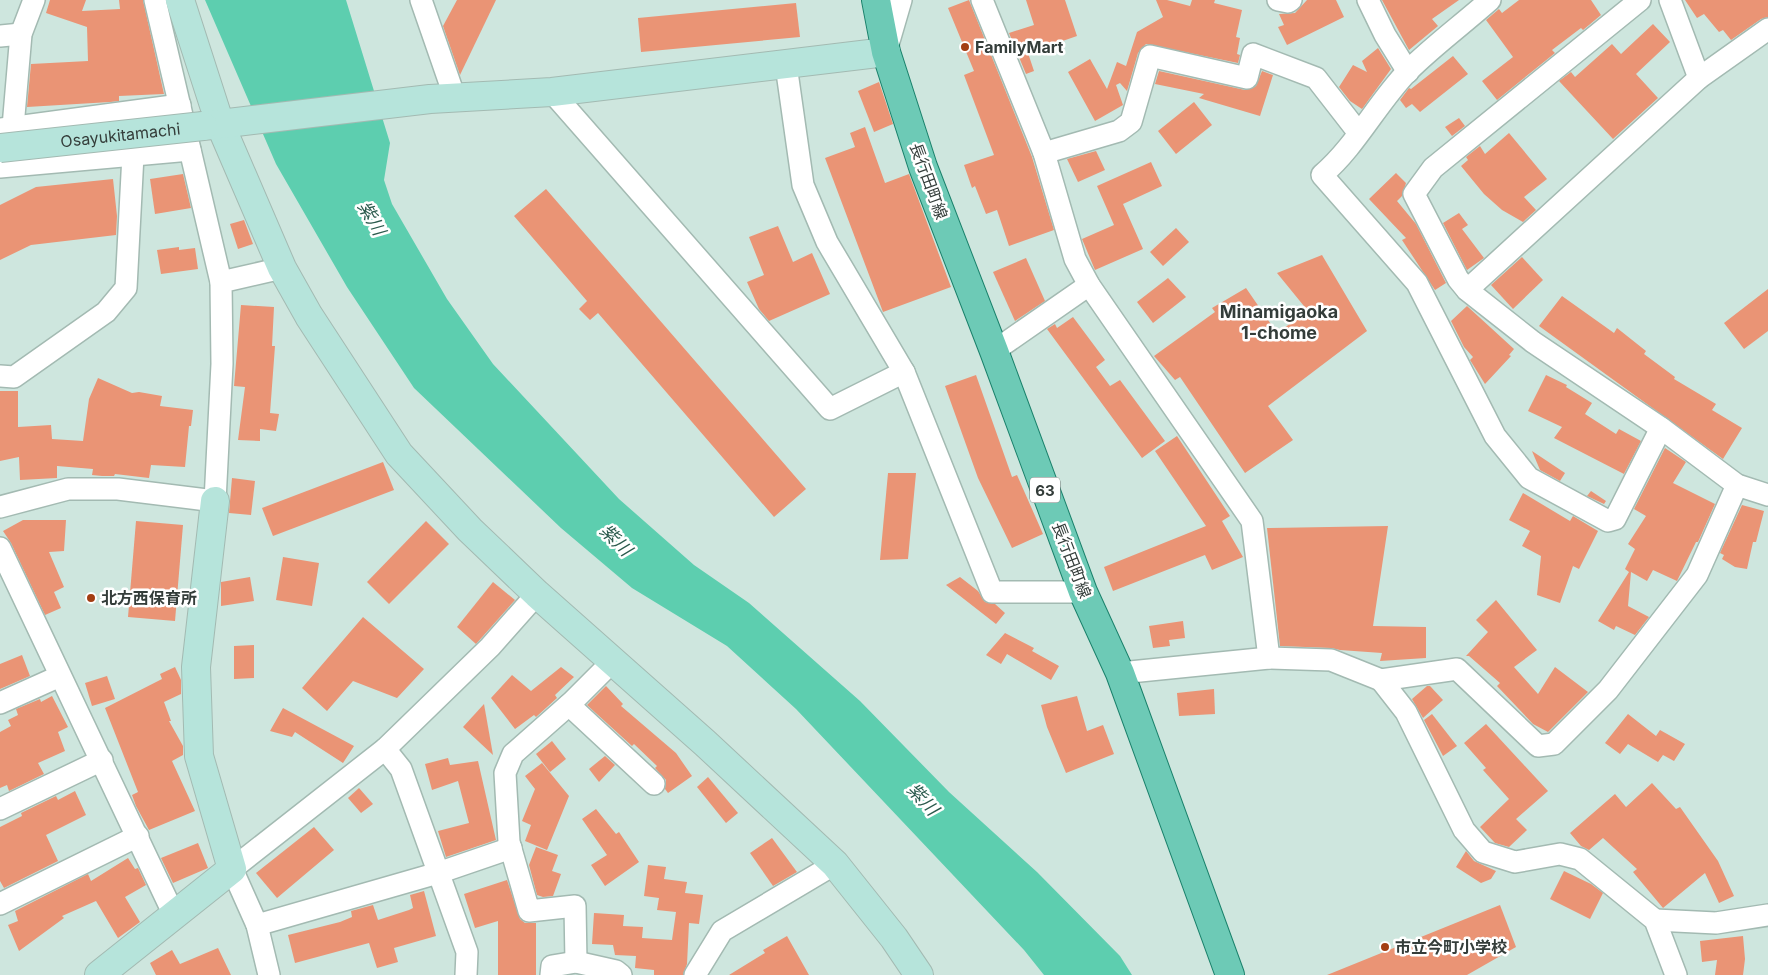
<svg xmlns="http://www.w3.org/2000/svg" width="1768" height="975" font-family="Inter,'Noto Sans JP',sans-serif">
  <rect width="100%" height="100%" fill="#cee6de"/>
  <path fill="#5dceaf" d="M205 0H346L390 143 384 180 392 204 447 299 493 364 619 499 694 565 749 603 860 701 949 792 1037 872 1120 956 1132 975H1044L1024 950 796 709 727 646 632 588 561 528 414 388 347 287 276 164Z"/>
  <g fill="#ea9475">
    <path d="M50 0H86L82 11 120 9 119 0H143L164 94 119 96V101L110 102 27 107 31 64 88 61 87 27 46 13Z"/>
    <path d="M457 0H496L460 75 443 26Z"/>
    <path d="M969 0 1032 157 1054 230 1009 246 997 210 986 214 975 186 972 188 964 165 994 155 964 75 974 71 948 8Z"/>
    <path d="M1026 0H1065L1077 36 1028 53 1034 71 1026 74 1009 33 1034 25Z"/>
    <path d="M1156 0H1167L1190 6 1192 0H1215L1214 3 1242 10 1236 37 1240 38 1237 54 1240 55 1238 63 1146 44 1138 53 1127 91 1120 83 1116 85 1123 105 1095 121 1068 72 1090 59 1107 89 1117 62 1126 66 1137 32 1163 17Z"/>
    <path d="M1307 0H1336L1344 17 1287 45 1278 27 1284 25 1279 14 1295 13Z"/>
    <path d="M1382 0H1459L1432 19 1438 26 1409 50Z"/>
    <path d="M1519 0H1591L1601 15 1583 30 1581 28 1552 50 1555 53 1497 100 1482 81 1513 57 1486 20 1499 9 1502 13Z"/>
    <path d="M1685 0H1768V17L1761 19 1731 40 1723 30 1719 32 1704 14 1697 18Z"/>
    <path d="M796 3 800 37 641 52 638 18Z"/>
    <path d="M1653 24 1670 42 1636 74 1658 98 1613 139 1559 81 1571 72 1575 77 1612 44 1621 54Z"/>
    <path d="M1378 48 1391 69 1362 109 1350 101 1339 87 1353 65 1367 72 1362 61Z"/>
    <path d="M1453 56 1468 74 1420 112 1412 104 1406 108 1400 100 1409 88 1411 89Z"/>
    <path d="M1159 71 1245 90 1256 86 1262 71 1273 75 1260 116 1199 98 1204 94 1155 84Z"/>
    <path d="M879 82 893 124 874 132 858 91Z"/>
    <path d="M1194 102 1212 125 1176 154 1158 131Z"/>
    <path d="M1459 118 1465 126 1452 136 1445 127Z"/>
    <path d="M865 127 885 183 909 174 951 287 883 312 825 158 855 147 850 133Z"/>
    <path d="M1509 133 1547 179 1524 197 1536 210 1523 222 1502 210 1484 194 1461 166 1468 160 1466 157 1480 146 1485 154Z"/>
    <path d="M1096 151 1105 170 1078 182 1067 159Z"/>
    <path d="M1151 162 1162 186 1123 204 1143 249 1095 270 1082 239 1114 225 1097 186Z"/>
    <path d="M1396 173 1406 183 1402 196 1397 201 1416 224 1446 283 1435 290 1402 240 1406 238 1369 199Z"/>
    <path d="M183 174 191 208 155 214 150 179Z"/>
    <path d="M113 179 117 216 116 235 31 245 0 260V205L36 187Z"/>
    <path d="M546 189 806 489 774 517 598 313 590 320 579 309 587 301 514 216Z"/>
    <path d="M1459 213 1468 225 1462 229 1484 258 1467 270 1443 223Z"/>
    <path d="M244 220 253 244 238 249 230 224Z"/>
    <path d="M778 226 793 262 812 253 830 294 769 321 759 309 747 282 764 275 749 237Z"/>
    <path d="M1176 228 1189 242 1163 266 1150 252Z"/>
    <path d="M179 247V250L195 248 198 269 161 274 157 250Z"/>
    <path d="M1322 255 1367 331 1268 406 1293 440 1245 473 1180 377 1175 380 1154 356 1215 312 1212 308 1246 288 1277 333 1308 311 1277 273Z"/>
    <path d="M1522 257 1543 280 1513 309 1491 285Z"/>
    <path d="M1026 258 1045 301 1015 321 993 272Z"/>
    <path d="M1168 278 1186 297 1153 323 1137 302Z"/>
    <path d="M1768 289V331L1744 349 1724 323Z"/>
    <path d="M1562 296 1614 333 1617 328 1646 351 1644 354 1675 377 1674 379 1716 404 1712 410 1742 428 1723 459 1539 326Z"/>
    <path d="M241 305 274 307 272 346H275L270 413 279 414 276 431 260 429V441L238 440 245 387 234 386Z"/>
    <path d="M1467 306 1514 349 1509 355 1511 356 1485 384 1470 360 1473 357 1464 347 1451 321Z"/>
    <path d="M1073 317 1105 360 1096 367 1110 386 1120 380 1165 441 1142 458 1047 329 1055 324 1057 328Z"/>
    <path d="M976 375 1012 477 1017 475 1043 534 1012 548 978 478 945 386Z"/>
    <path d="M1546 375 1567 385 1566 387 1592 403 1585 414 1616 434 1619 429 1641 441 1612 497 1624 474 1554 438 1562 427 1528 411Z"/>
    <path d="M98 378 132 393 139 392 162 396 160 406 193 410 191 426H189L185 467 151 465 149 478 115 474 114 476H102L92 475 93 469 57 466V478L20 480 19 457 0 461V391H18V427L51 425 52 439 83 441 89 399Z"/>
    <path d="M1177 436 1230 516 1222 521 1243 557 1212 570 1205 555 1113 591 1104 567 1206 526 1155 451Z"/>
    <path d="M1665 448 1686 462 1673 483 1715 504 1698 542H1696L1677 581 1653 570 1647 581 1631 572 1628 606 1649 617 1635 635 1616 626 1614 630 1598 621 1629 572 1625 569 1635 549 1628 544 1646 516 1634 509Z"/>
    <path d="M1532 451 1565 473 1560 481 1540 470Z"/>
    <path d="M383 462 394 490 273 536 262 508Z"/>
    <path d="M888 473H916L908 559 880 560Z"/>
    <path d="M232 478 255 481 251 515 229 513Z"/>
    <path d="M1591 491 1606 501 1604 504 1587 496Z"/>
    <path d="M1523 493 1570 521 1573 516 1598 531 1579 569 1573 566 1560 603 1537 595 1541 556 1522 546 1530 531 1509 520Z"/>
    <path d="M1742 505 1764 511 1756 542H1753L1747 569 1735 567 1722 559 1724 555 1720 553Z"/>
    <path d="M23 520H66L64 551 49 552 64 587 54 592 61 608 45 615 11 543 3 531Z"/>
    <path d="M136 521 183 525 175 621 128 617Z"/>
    <path d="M426 521 449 544 389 604 367 582Z"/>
    <path d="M1388 526 1373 626 1426 627V658L1380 661 1382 653 1340 650 1331 648 1280 646 1267 528Z"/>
    <path d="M283 557 319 563 312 606 276 600Z"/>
    <path d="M250 577 254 601 221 606V582Z"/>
    <path d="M960 577 978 591 985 602 995 604 1005 613 996 624 946 585Z"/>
    <path d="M493 582 515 600 476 644 457 627Z"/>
    <path d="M1496 600 1537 650 1514 667 1538 694 1555 667 1588 692 1548 732 1533 724 1497 686 1500 683 1469 656H1466L1488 632 1476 620Z"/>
    <path d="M363 617 424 669 397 698 353 681 327 711 302 688Z"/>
    <path d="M1183 621 1185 638 1169 640 1170 646 1153 648 1149 626Z"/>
    <path d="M1005 633 1034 648 1032 651 1059 666 1051 680 1007 654 1001 664 986 655Z"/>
    <path d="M254 645V678L234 679V646Z"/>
    <path d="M22 655 30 676 0 689V664Z"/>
    <path d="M175 667 181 680V694L164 702 171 721H169L183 746V755L172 761 195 811 149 830 136 806 132 795 138 792 105 708 162 679 160 674Z"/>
    <path d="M561 667 574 677 555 695 557 698 536 717 534 715 515 729 491 698 512 675 531 691Z"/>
    <path d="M107 676 115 699 92 706 85 683Z"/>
    <path d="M606 686 623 704 621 706 676 753 692 776 668 793 665 789 666 780 655 768 657 766 634 744 632 746 587 705Z"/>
    <path d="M1427 686H1430L1443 700 1423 718 1412 699Z"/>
    <path d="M1214 689 1215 714 1179 716 1177 693Z"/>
    <path d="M52 696 68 727 58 732 65 751 38 763 44 774 9 791 7 785 0 788V732L11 726 8 720 18 715 16 709 40 699 41 702Z"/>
    <path d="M1077 696 1087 731 1103 725 1114 754 1066 773 1047 727 1041 705Z"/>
    <path d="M484 704 493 755 463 727Z"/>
    <path d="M283 708 354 746 343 763 295 732 292 737 270 731Z"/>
    <path d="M1432 714 1457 746 1443 756 1424 720Z"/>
    <path d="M1628 714 1656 736 1660 730 1685 744 1674 761 1663 755 1658 762 1628 744 1620 754 1605 743Z"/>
    <path d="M1486 724 1548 791 1516 819 1527 830 1509 847 1495 843 1480 827 1509 799 1483 770 1486 768 1464 743Z"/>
    <path d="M552 741 566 759 550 772 536 754Z"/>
    <path d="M605 756 615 765 599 782 589 769Z"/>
    <path d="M448 758 450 765 478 761 496 840 446 857 438 831 469 823 458 781 432 790 425 764Z"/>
    <path d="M542 763 569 796 547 850 525 841 531 825 522 821 535 789 525 776Z"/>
    <path d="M708 777 738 813 726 823 697 787Z"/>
    <path d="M1652 783 1676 809 1680 807 1718 861 1734 896 1719 903 1705 873 1663 908 1633 872 1637 869 1603 838 1589 850 1581 846 1570 833 1615 794 1626 807Z"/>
    <path d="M359 788 373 804 361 813 348 798Z"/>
    <path d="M75 791 86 815 46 835 58 861 4 888 0 881V827L22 816 21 813 56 796 58 800Z"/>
    <path d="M596 809 616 834 619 832 639 862 605 886 591 865 607 855 582 819Z"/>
    <path d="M314 827 334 850 277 898 256 873Z"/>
    <path d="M772 838 797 872 773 886 750 853Z"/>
    <path d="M198 843 208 868 173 883 161 858Z"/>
    <path d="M536 847 558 855 552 871 561 874 553 896 543 897 537 895 529 865Z"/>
    <path d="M1466 851 1474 861 1496 871 1491 879 1481 883 1456 867Z"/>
    <path d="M128 858 135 869 138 868 146 885 125 897 140 922 118 938 96 901 62 916 64 918 19 951 8 925 18 921 15 911 88 874 91 881Z"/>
    <path d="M648 865 666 867 664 879 687 882 685 893 703 895 699 924 689 923 687 964 683 975H654V970L635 968 636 956 615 955 613 945 592 944 594 913 624 915 623 926 643 927 642 938 672 940 676 912 657 910 659 898 644 896Z"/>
    <path d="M1564 871 1591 884 1603 893 1590 919 1550 899Z"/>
    <path d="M507 880 520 919 525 923H536V975H498V921L475 928 464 894Z"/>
    <path d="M424 891 436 936 394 948 398 962 377 968 369 943 295 963 288 935 340 922 352 917 351 911 373 905 378 920 409 910 413 908 410 895Z"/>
    <path d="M1500 905 1516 947 1467 975H1327Z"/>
    <path d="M787 936 809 975H729L765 953 763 950Z"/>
    <path d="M1743 936 1745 959 1743 975H1715L1717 960 1702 962 1700 941Z"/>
    <path d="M218 948 231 975H156L150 963 172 950 180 964Z"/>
  </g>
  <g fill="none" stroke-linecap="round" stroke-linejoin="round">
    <g stroke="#a3bab2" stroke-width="24">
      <g id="street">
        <path d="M155 0 221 282"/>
        <path d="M421 0 455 98"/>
        <path d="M982 0 1044 153 1075 259 1089 285 1252 521 1269 658"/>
        <path d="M1278 0 1288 2 1291 0"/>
        <path d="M1368 0 1385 35 1408 72"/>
        <path d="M1490 0C1463 24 1433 46 1408 71 1377 103 1356 146 1322 175L1417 283 1495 436 1529 478 1608 521 1615 519 1661 428"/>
        <path d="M1640 0 1433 168 1414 194 1458 279 1467 290 1533 342 1661 428 1737 485 1768 495"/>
        <path d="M1670 0 1699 78"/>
        <path d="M0 36 21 34"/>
        <path d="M887 48 901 0"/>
        <path d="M786 65 803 185 827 242 904 372 992 592H1083"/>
        <path d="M552 92 830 409 904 372"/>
        <path d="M13 127 21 34 34 0"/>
        <path d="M0 129 180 105"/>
        <path d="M1044 153 1119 131 1131 122 1150 56 1247 78 1253 54 1316 78 1358 132"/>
        <path d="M0 167 190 150"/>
        <path d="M1467 290 1699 78 1768 29"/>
        <path d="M994 351 1089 285"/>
        <path d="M0 376 14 377 106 312 126 288 133 155"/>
        <path d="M0 507 68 489H118L215 501 222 364 221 282 282 268"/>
        <path d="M0 548 175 917"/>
        <path d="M1120 673 1269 658 1331 660 1381 680 1457 669 1538 746 1554 744 1608 690 1697 575 1737 485"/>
        <path d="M1381 680 1406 712 1464 830 1483 852 1515 862 1560 854 1580 859 1655 920 1676 975"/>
        <path d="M0 703 60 676"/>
        <path d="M569 705 654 784"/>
        <path d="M385 749 401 769 467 952 466 975"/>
        <path d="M0 809 102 760"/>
        <path d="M0 904 138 836"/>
        <path d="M1655 920 1716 923 1768 915"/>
        <path d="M257 925 438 873 511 848"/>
        <path d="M576 962 575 906 529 911 509 842 505 773 513 754 572 702 612 662"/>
        <path d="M269 975 257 925 232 869 385 749 490 647 537 594"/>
        <path d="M551 975 552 966 576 962 616 971 621 975"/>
        <path d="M695 975 722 931 835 864"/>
      </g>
    </g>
    <g stroke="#a3bab2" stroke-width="30">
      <g id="secondary">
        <path d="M180 0 220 124 282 268 309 316 399 454 470 530 537 594 705 743 835 864 894 938 919 975"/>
        <path d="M203 126 430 99 552 92 886 52"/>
        <path d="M99 975 232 869 199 756 196 667 215 501"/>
      </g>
    </g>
    <g stroke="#1a816b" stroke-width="30">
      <path id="primary" d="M876 0 886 52 923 167 994 351 1083 592 1120 673 1230 975"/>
    </g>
    <use href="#street" stroke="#fff" stroke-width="21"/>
    <use href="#secondary" stroke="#b6e4db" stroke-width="28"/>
    <use href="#primary" stroke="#6dcab6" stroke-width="28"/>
    <g stroke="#a3bab2" stroke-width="30" stroke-linecap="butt">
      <g id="secondary-bridge">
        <path id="s1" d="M0 148 203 126"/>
      </g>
    </g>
    <use href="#secondary-bridge" stroke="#b6e4db" stroke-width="28"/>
  </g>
  <g fill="#a33e12" stroke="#fff" stroke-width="2">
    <circle cx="965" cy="47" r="5"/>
    <circle cx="91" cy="598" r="5"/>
    <circle cx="1385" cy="947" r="5"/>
  </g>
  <g text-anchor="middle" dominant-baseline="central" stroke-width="5" stroke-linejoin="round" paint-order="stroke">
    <rect fill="#fff" stroke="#717775" stroke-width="1" x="1030" y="477.5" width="30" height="25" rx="4"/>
    <g font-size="15" font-weight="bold" fill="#343d3a">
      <text x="1045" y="490">63</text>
    </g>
    <g font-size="16" font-weight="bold" fill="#343d3a" stroke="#fff" text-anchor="start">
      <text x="975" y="47">FamilyMart</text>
      <text x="101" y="598">北方西保育所</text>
      <text x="1395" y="947">市立今町小学校</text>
    </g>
    <g font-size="16" fill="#343d3a" stroke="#fff">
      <text stroke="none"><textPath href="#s1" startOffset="121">Osayukitamachi</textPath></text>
      <text transform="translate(929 181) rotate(70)">長行田町線</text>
      <text transform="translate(1072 560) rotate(69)">長行田町線</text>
    </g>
    <g font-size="18" font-style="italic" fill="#2b5a4d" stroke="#fff">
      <text transform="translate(372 218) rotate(60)">紫川</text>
      <text transform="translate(616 540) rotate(45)">紫川</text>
      <text transform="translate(923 799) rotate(47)">紫川</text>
    </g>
    <g font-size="18" font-weight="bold" fill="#343d3a" stroke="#fff">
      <text x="1279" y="311">Minamigaoka<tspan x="1279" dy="21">1-chome</tspan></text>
    </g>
  </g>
</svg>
